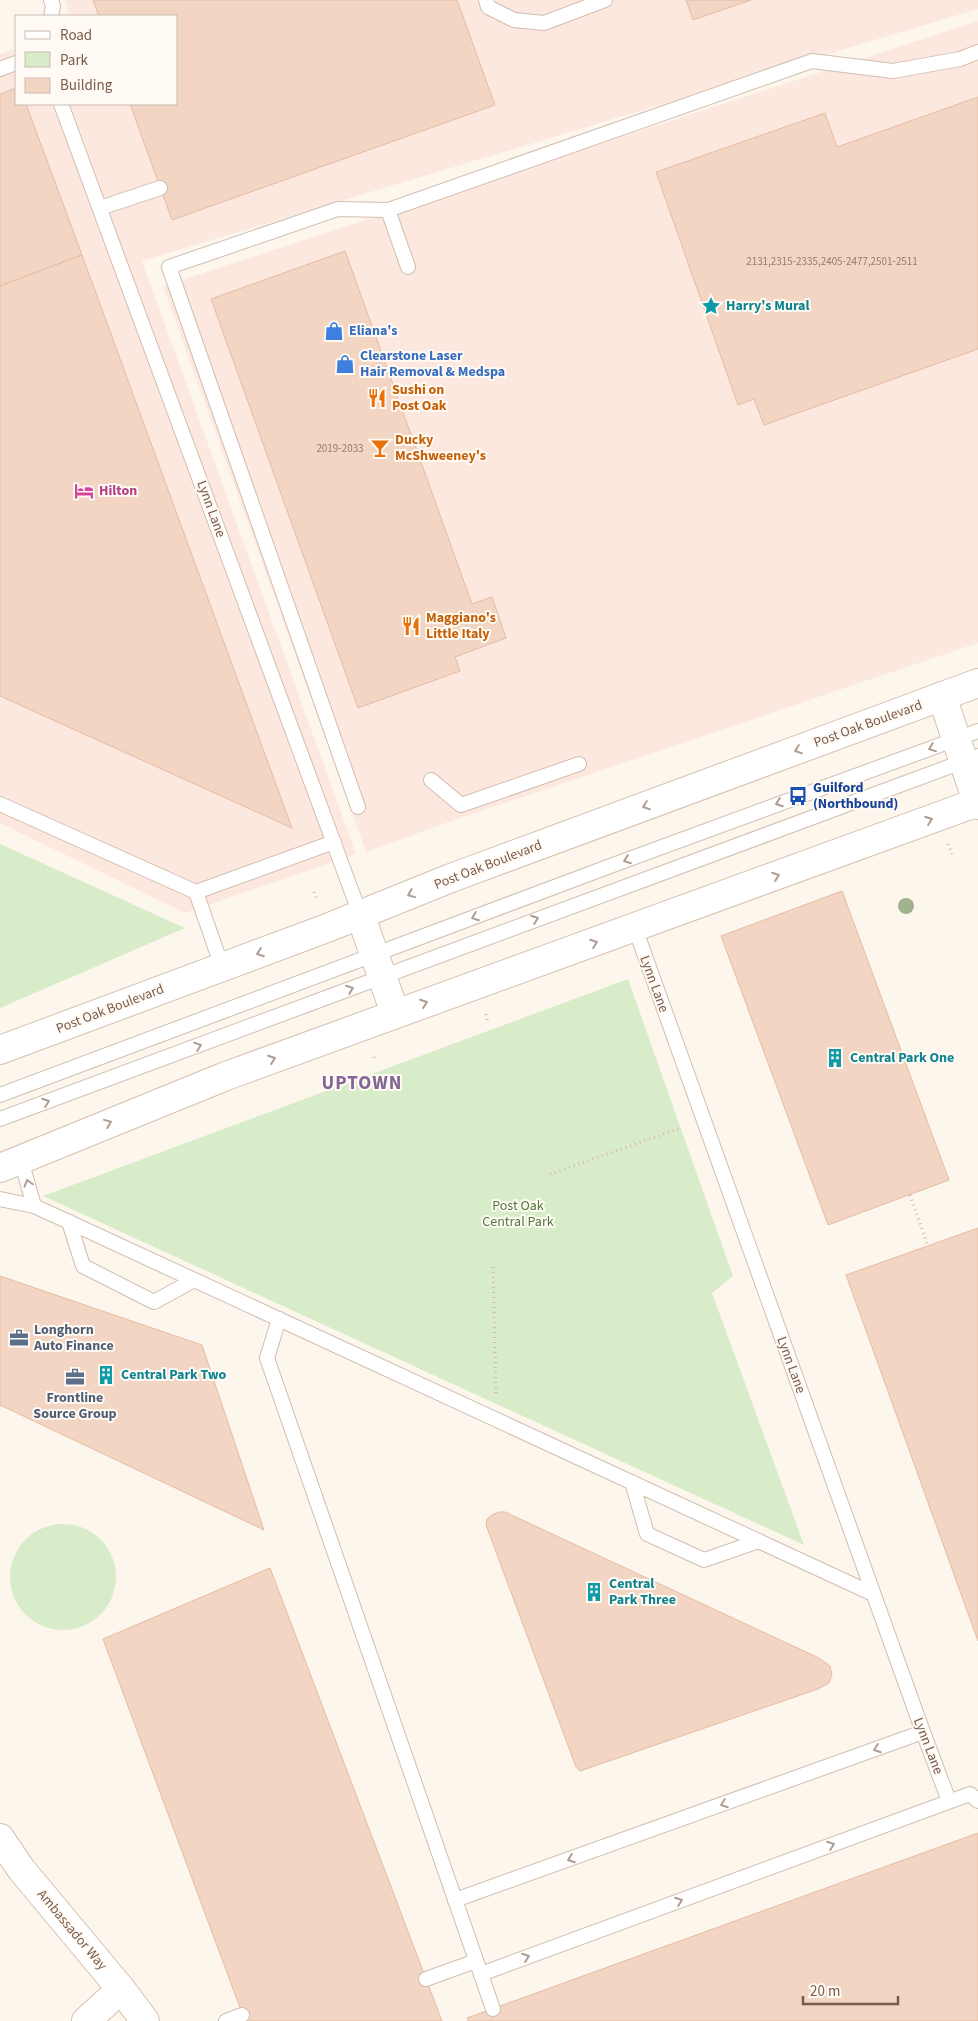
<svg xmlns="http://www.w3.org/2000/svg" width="978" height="2021" font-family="'Source Sans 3',sans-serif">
  <rect width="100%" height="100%" fill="#fdf6ec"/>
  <g fill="#fde8e0">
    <path d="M65 0H978V9L142 261 356 854 185 913 0 823V54L16 49V104H176V16H70Z"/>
    <path d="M978 21V643L446 823 366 852 163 286Z"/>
  </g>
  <g fill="#d8ecc9">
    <path d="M0 844 185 928 0 1008Z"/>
    <path d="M628 979 733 1276 712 1293 804 1545 43 1196Z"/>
    <circle cx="63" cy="1577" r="53"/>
  </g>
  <g fill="#f3d5c3" stroke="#e6bba3">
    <path d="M93 0H457L495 105 172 220 130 104H176V16H99Z"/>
    <path d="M686 0H751L693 20Z"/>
    <path d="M16 88V104H26L82 255 0 286V94Z"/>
    <path d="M978 97V349L764 425 754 399 738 405 656 172 825 113 837 147Z"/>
    <path d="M345 251 472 604 492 597 506 638 455 657 460 671 358 708 211 299Z"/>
    <path d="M82 255 292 828 0 696V286Z"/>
    <path d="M842 891 949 1180 828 1225 721 936Z"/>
    <path d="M978 1228V1641L846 1275Z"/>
    <path d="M0 1276 202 1345 264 1530 0 1405Z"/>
    <path d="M499 1512H505L819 1658 830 1666 832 1675 829 1683 818 1689 580 1771 576 1767 486 1525 487 1519 492 1515Z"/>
    <path d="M270 1568 442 2021H245L103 1639Z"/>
    <path d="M978 1833V2021H468L467 2018Z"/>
  </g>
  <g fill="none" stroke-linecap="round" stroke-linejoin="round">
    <g stroke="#d1beb0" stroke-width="16">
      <g id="lane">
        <path d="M486 0 488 7 514 20 544 23 605 0"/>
        <path d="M51 16 53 6 51 0"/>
        <path d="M0 69 16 63"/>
        <path d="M61 104 360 914"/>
        <path d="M100 208 160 188"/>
        <path d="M388 210 408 267"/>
        <path d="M431 780 461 805 579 764"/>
        <path d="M0 804 196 892 222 967"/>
        <path d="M358 807 169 267 338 209 388 210 812 61 893 71 960 59 978 52"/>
        <path d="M196 892 334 842"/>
        <path d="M635 928 923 1732 949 1801"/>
        <path d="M0 1095 613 865 978 731"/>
        <path d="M0 1119C326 998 652 876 978 756"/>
        <path d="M21 1160 34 1206"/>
        <path d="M0 1199 34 1206 69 1222 873 1594"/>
        <path d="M69 1222 83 1266 154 1302 194 1280"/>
        <path d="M279 1319 267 1358 493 2009"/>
        <path d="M632 1482 647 1534 704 1560 759 1541"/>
        <path d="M455 1900 923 1732"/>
        <path d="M481 1974 970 1794 978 1801"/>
        <path d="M426 1979 476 1961"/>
        <path d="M226 2021 242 2015"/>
      </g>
    </g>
    <g stroke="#d6c0b0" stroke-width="30">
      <g id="secondary">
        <path d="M942 696 978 805"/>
        <path d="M360 914 395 1013"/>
        <path d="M0 1050 327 928 451 878 978 683"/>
        <path d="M0 1168 226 1076 978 802"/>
        <path d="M0 1838 21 1869 121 1989 145 2021"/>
        <path d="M86 2021 121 1989"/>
      </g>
    </g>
    <g stroke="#d9b8a5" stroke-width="3" stroke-dasharray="1 4" stroke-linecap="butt">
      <path d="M948 844 952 854"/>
      <path d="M314 892 317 899"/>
      <path d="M486 1014 488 1022"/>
      <path d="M374 1057 376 1061"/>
      <path d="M550 1174 681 1128"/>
      <path d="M910 1195 928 1246"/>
      <path d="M493 1267 496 1394"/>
    </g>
    <use href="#lane" stroke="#fff" stroke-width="14"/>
    <use href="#secondary" stroke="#fff" stroke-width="28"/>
  </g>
  <circle fill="#a0b28e" cx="906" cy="906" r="8"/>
  <defs><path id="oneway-chevron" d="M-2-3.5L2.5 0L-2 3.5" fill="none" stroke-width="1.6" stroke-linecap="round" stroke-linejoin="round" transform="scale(1.25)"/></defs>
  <g stroke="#af9d94">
    <use href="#oneway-chevron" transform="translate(932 748) rotate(159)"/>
    <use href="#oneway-chevron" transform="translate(798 750) rotate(160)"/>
    <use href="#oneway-chevron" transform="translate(779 803) rotate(160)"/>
    <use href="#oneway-chevron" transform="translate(646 806) rotate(160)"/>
    <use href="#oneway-chevron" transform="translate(929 820) rotate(-20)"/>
    <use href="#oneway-chevron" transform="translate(627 860) rotate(160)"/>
    <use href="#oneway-chevron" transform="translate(776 876) rotate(-20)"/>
    <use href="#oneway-chevron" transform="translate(411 894) rotate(158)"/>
    <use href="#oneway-chevron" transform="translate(475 917) rotate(159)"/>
    <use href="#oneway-chevron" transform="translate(535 919) rotate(-20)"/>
    <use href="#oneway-chevron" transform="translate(594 943) rotate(-20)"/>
    <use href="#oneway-chevron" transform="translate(260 953) rotate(160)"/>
    <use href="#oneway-chevron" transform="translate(350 989) rotate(-21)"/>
    <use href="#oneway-chevron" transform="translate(424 1003) rotate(-20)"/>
    <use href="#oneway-chevron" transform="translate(198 1046) rotate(-20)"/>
    <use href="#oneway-chevron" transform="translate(272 1059) rotate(-20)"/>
    <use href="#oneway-chevron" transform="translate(46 1102) rotate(-20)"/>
    <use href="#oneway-chevron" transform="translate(108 1123) rotate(-22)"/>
    <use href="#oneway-chevron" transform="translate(28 1183) rotate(-106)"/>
    <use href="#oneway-chevron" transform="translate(877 1749) rotate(160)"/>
    <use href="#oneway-chevron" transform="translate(724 1804) rotate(160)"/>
    <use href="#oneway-chevron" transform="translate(831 1845) rotate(-20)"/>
    <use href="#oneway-chevron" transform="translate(571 1859) rotate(160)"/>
    <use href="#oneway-chevron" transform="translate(679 1901) rotate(-20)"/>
    <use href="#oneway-chevron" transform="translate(526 1957) rotate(-20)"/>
  </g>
  <defs>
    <g id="sight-bare" transform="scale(1.5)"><path d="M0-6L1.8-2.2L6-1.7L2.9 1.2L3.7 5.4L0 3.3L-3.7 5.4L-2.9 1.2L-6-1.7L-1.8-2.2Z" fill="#0f9aa8" stroke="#fffaf3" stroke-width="2.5" paint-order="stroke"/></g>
    <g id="shop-bare" transform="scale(1.5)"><path d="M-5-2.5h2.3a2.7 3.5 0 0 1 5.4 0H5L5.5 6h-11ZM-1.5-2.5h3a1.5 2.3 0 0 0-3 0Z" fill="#3f7fe0" stroke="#fffaf3" stroke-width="2.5" paint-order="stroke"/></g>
    <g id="restaurant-bare" transform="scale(1.5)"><path d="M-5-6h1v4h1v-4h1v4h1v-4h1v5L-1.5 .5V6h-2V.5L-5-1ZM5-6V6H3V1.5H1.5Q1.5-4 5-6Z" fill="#e8710a" stroke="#fffaf3" stroke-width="2.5" paint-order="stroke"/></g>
    <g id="bar-bare" transform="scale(1.5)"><path d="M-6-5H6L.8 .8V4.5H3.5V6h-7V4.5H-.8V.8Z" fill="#e8710a" stroke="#fffaf3" stroke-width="2.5" paint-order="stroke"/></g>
    <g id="hotel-bare" transform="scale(1.5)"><path d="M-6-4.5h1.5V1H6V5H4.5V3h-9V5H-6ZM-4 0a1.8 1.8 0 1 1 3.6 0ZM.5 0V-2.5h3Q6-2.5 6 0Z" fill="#d1479c" stroke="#fffaf3" stroke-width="2.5" paint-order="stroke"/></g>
    <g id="bus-bare" transform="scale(1.5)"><path d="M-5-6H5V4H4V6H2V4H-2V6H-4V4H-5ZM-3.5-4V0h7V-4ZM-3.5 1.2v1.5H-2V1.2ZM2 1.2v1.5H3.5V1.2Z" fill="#1a4fb4" stroke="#fffaf3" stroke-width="2.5" paint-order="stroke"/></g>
    <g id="building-bare" transform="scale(1.5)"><path d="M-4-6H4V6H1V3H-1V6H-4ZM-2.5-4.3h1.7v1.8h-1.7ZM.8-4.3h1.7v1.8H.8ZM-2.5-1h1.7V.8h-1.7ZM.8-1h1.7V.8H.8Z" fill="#0f9aa8" stroke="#fffaf3" stroke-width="2.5" paint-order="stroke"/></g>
    <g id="office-bare" transform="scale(1.5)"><path d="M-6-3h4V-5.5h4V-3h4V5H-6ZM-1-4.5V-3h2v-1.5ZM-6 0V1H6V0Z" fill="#5c6f8a" stroke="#fffaf3" stroke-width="2.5" paint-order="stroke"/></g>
  </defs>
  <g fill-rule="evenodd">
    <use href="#sight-bare" x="711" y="306"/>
    <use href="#shop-bare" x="334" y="331"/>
    <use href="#shop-bare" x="345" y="364"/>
    <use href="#restaurant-bare" x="377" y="398"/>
    <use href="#bar-bare" x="380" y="448"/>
    <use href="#hotel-bare" x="84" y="491"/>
    <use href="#restaurant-bare" x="411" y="626"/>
    <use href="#bus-bare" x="798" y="796"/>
    <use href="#building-bare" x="835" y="1058"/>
    <use href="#office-bare" x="19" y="1338"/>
    <use href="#building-bare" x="106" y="1375"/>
    <use href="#office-bare" x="75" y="1377"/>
    <use href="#building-bare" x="594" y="1592"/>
  </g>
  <g text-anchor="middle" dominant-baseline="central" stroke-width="4" stroke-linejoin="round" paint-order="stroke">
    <g font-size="11" fill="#987a6a">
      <text x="832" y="261">2131,2315-2335,2405-2477,2501-2511</text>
      <text x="340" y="448">2019-2033</text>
    </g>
    <g font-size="14" font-weight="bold" fill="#0d838f" stroke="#fffaf3" text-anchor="start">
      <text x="726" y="306">Harry's Mural</text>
      <text x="850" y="1058">Central Park One</text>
      <text x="121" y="1375">Central Park Two</text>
      <text x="609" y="1584">Central<tspan x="609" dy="16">Park Three</tspan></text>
    </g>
    <g font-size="14" font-weight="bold" fill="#366cbe" stroke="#fffaf3" text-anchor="start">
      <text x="349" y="331">Eliana's</text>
      <text x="360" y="356">Clearstone Laser<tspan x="360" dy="16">Hair Removal &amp; Medspa</tspan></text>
    </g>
    <g font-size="14" font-weight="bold" fill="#c56008" stroke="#fffaf3" text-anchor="start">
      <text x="392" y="390">Sushi on<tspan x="392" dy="16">Post Oak</tspan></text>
      <text x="395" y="440">Ducky<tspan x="395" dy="16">McShweeney's</tspan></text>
      <text x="426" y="618">Maggiano's<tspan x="426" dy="16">Little Italy</tspan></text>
    </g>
    <g font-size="14" font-weight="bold" fill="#b23c85" stroke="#fffaf3" text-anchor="start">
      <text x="99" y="491">Hilton</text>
    </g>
    <g font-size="14" fill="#7a5c4d" stroke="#fffaf3">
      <text transform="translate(211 509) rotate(70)">Lynn Lane</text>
      <text transform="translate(868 724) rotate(-20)">Post Oak Boulevard</text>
      <text transform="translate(488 865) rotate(-21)">Post Oak Boulevard</text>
      <text transform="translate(654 984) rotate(70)">Lynn Lane</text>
      <text transform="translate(110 1009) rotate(-21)">Post Oak Boulevard</text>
      <text transform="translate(791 1365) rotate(70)">Lynn Lane</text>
      <text transform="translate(928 1746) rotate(69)">Lynn Lane</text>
      <text transform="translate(72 1930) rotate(50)">Ambassador Way</text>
    </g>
    <g font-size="14" font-weight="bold" fill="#164399" stroke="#fffaf3" text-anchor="start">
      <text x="813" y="788">Guilford<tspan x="813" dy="16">(Northbound)</tspan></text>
    </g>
    <g font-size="14" fill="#537a41" stroke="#fffaf3">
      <text x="518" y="1206">Post Oak<tspan x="518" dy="16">Central Park</tspan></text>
    </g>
    <g font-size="14" font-weight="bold" fill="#4e5e75" stroke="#fffaf3" text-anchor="start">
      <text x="34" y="1330">Longhorn<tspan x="34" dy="16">Auto Finance</tspan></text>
      <text x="75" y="1398" text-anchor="middle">Frontline<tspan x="75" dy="16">Source Group</tspan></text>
    </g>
    <g font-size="19" font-weight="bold" letter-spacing="1" fill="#846695" stroke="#fffaf3">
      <text x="362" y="1083">UPTOWN</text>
    </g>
  </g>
  <rect x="15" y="15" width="162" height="90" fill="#fffaf3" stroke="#cabbb1"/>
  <rect x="25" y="31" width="25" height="8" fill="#ffffff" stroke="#cabbb1"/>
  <text x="60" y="40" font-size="15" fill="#7a5c4d">Road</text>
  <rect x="25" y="52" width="25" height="15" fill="#d8ecc9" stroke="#cabbb1"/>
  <text x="60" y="65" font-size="15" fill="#7a5c4d">Park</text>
  <rect x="25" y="78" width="25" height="15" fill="#f3d5c3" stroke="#cabbb1"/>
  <text x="60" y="90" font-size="15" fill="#7a5c4d">Building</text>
  <path d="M803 1996v8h95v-8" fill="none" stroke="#7a5c4d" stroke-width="2.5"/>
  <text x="810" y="1996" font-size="15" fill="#7a5c4d" stroke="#fffaf3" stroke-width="4" paint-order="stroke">20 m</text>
</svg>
